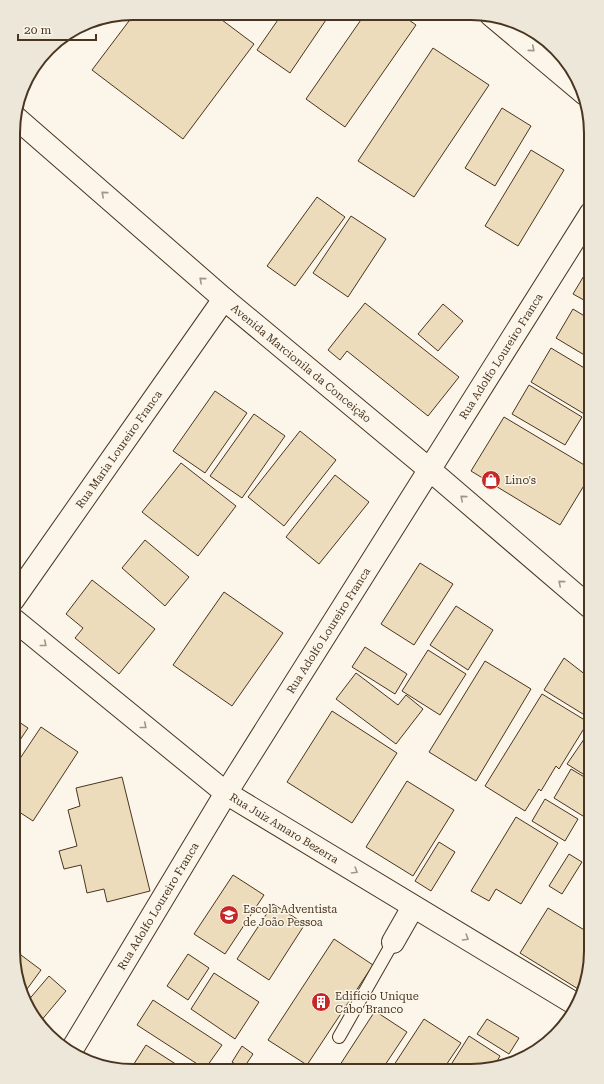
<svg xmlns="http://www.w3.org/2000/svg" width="604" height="1084" font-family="'Roboto Serif',serif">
  <rect width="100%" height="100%" fill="#fbf6e9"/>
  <g fill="#ecdcbc" stroke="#4a3520">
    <path d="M135 13 214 14 254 44 183 139 92 70Z"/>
    <path d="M282 14H330L290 73 257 50Z"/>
    <path d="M365 14 402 15 416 25 345 127 306 99Z"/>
    <path d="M433 48 489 85 414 197 358 161Z"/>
    <path d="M502 108 531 126 495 186 465 168Z"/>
    <path d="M531 150 564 170 518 246 485 226Z"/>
    <path d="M317 197 345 217 295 286 267 266Z"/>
    <path d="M351 216 386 239 348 297 313 273Z"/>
    <path d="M591 264V304L573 294Z"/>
    <path d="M365 303 459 377 428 416 347 351 340 360 328 350Z"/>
    <path d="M443 304 463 321 438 351 418 334Z"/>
    <path d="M573 309 591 320V359L556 338Z"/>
    <path d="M551 348 591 372V418L531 382Z"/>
    <path d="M529 385 582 417 565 445 512 414Z"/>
    <path d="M215 391 247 413 205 473 173 451Z"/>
    <path d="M254 414 285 436 242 498 210 476Z"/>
    <path d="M504 417 591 469V474L560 525 471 471Z"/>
    <path d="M300 431 336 460 284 526 248 497Z"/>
    <path d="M181 463 236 506 198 556 142 512Z"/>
    <path d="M335 475 369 502 319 564 286 537Z"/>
    <path d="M145 540 189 577 165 606 122 568Z"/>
    <path d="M420 563 453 584 414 645 381 624Z"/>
    <path d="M92 580 155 629 119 674 75 638 83 628 66 614Z"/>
    <path d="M224 592 283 633 232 706 173 665Z"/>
    <path d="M456 606 493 630 468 670 430 645Z"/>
    <path d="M365 647 407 674 395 694 352 667Z"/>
    <path d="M428 650 466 674 440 715 402 691Z"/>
    <path d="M564 658 591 679V719L544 690Z"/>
    <path d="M485 661 531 689 476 781 429 752Z"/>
    <path d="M356 673 398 705 406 695 423 709 396 744 336 699Z"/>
    <path d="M542 694 588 722 559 769 556 766 541 791 539 789 525 811 485 786Z"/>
    <path d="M332 711 397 753 352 823 287 782Z"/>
    <path d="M13 718 28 728 14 749H13Z"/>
    <path d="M41 727 78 752 33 821 13 808V769Z"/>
    <path d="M591 729V779L567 764Z"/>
    <path d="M571 769 591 781V821L554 798Z"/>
    <path d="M122 777 150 891 107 902 104 889 87 893 81 865 64 869 59 851 77 846 68 810 80 806 76 788Z"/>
    <path d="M407 781 454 810 413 876 366 847Z"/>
    <path d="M545 799 578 819 565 841 532 821Z"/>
    <path d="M516 817 558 843 521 904 496 889 489 901 471 891Z"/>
    <path d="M439 842 455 852 431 891 415 881Z"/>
    <path d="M569 854 582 862 562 894 549 886Z"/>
    <path d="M233 875 264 895 225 954 194 934Z"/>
    <path d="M273 904 305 924 269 980 237 959Z"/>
    <path d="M548 908 591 934V959L583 992 520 953Z"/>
    <path d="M334 939 373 965 307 1065 268 1040Z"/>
    <path d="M13 949 41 970 22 996 19 990Z"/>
    <path d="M188 954 209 968 188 1000 167 986Z"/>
    <path d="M214 973 259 1002 235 1039 191 1009Z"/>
    <path d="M49 976 66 991 40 1022 32 1015 26 1003Z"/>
    <path d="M153 1000 222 1045 205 1069 137 1025Z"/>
    <path d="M375 1011 407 1032 381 1071H336Z"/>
    <path d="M424 1019 461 1043 442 1071H390Z"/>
    <path d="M487 1019 519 1038 509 1054 477 1034Z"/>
    <path d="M469 1036 500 1056 494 1067 471 1071H447Z"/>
    <path d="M146 1045 185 1070H130Z"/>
    <path d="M242 1046 253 1054 243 1069 232 1062Z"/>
  </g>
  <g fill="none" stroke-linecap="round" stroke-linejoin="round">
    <g stroke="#4a3520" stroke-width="14">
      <path id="service" d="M339 1037 393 942"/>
    </g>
    <g stroke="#4a3520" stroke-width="24">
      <g id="minor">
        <path id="s1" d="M13 600 224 299"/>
        <path d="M393 942 413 907"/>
        <path id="s2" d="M71 1051 226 793 591 213"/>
      </g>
    </g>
    <g stroke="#4a3520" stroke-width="24">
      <g id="secondary">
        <path d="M491 15 585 94"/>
        <path id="s3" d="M13 619 226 793 577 1005"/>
      </g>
    </g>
    <g stroke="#4a3520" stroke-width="24">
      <g id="primary">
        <path id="s4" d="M14 116 224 299 430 470 591 608"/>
      </g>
    </g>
    <use href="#service" stroke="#fbf6e9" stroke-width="12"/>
    <use href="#minor" stroke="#fbf6e9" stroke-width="22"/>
    <use href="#secondary" stroke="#fbf6e9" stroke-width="22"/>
    <use href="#primary" stroke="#fbf6e9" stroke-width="22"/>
  </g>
  <defs><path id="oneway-chevron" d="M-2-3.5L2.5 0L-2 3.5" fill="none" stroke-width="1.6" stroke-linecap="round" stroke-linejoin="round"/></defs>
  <g stroke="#a29684">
    <use href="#oneway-chevron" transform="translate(532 49) rotate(40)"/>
    <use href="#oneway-chevron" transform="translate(104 194) rotate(-139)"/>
    <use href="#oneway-chevron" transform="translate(202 280) rotate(-139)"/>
    <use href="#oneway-chevron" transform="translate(463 498) rotate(-139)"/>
    <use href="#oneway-chevron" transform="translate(561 583) rotate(-139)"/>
    <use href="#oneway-chevron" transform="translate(44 644) rotate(39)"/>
    <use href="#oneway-chevron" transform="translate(144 726) rotate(39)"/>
    <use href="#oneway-chevron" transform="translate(355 871) rotate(31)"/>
    <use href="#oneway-chevron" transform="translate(466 938) rotate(31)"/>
  </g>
  <defs>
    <g id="shop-disc" transform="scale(1)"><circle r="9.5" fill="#c62828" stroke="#fbf6e9"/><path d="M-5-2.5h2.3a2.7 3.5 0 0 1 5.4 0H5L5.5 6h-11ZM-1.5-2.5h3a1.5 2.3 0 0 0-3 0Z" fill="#fff"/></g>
    <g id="school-disc" transform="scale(1)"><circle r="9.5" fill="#c62828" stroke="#fbf6e9"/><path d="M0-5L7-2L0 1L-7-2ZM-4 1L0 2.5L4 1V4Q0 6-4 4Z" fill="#fff"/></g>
    <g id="building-disc" transform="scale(1)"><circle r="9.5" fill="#c62828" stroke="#fbf6e9"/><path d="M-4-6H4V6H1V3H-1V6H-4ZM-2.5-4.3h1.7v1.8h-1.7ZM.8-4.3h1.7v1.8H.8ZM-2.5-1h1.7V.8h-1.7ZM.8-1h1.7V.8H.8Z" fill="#fff"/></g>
  </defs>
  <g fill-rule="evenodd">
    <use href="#shop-disc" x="491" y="480"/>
    <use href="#school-disc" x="229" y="915"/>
    <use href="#building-disc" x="321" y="1002"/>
  </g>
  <g text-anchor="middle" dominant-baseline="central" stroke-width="3" stroke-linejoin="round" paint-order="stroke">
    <g font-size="11" fill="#4a3520" stroke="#fbf6e9">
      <text stroke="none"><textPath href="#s2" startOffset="817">Rua Adolfo Loureiro Franca</textPath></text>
      <text stroke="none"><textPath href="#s4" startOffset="379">Avenida Marcionila da Conceição</textPath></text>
      <text stroke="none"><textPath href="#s1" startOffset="184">Rua Maria Loureiro Franca</textPath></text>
      <text stroke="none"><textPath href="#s2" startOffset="493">Rua Adolfo Loureiro Franca</textPath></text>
      <text stroke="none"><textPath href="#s3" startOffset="343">Rua Juiz Amaro Bezerra</textPath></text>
      <text stroke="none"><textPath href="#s2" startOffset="169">Rua Adolfo Loureiro Franca</textPath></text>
    </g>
    <g font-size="11" fill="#4a3520" stroke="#fbf6e9" text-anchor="start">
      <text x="505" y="480">Lino's</text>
      <text x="243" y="909">Escola Adventista<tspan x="243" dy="13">de João Pessoa</tspan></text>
      <text x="335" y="996">Edifício Unique<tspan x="335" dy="13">Cabo Branco</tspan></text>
    </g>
  </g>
  <path d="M0 0H604V1084H0ZM133 20H471A113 113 0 0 1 584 133V951A113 113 0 0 1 471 1064H133A113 113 0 0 1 20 951V133A113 113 0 0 1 133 20Z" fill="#ede7d9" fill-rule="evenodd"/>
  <path fill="none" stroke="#4a3520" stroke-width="2" d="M133 20H471A113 113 0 0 1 584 133V951A113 113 0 0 1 471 1064H133A113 113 0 0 1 20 951V133A113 113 0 0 1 133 20Z"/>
  <path d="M18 34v6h78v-6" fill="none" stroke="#4a3520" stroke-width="2"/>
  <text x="24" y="34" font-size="12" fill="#4a3520" stroke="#fbf6e9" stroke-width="3" paint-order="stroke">20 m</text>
</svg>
